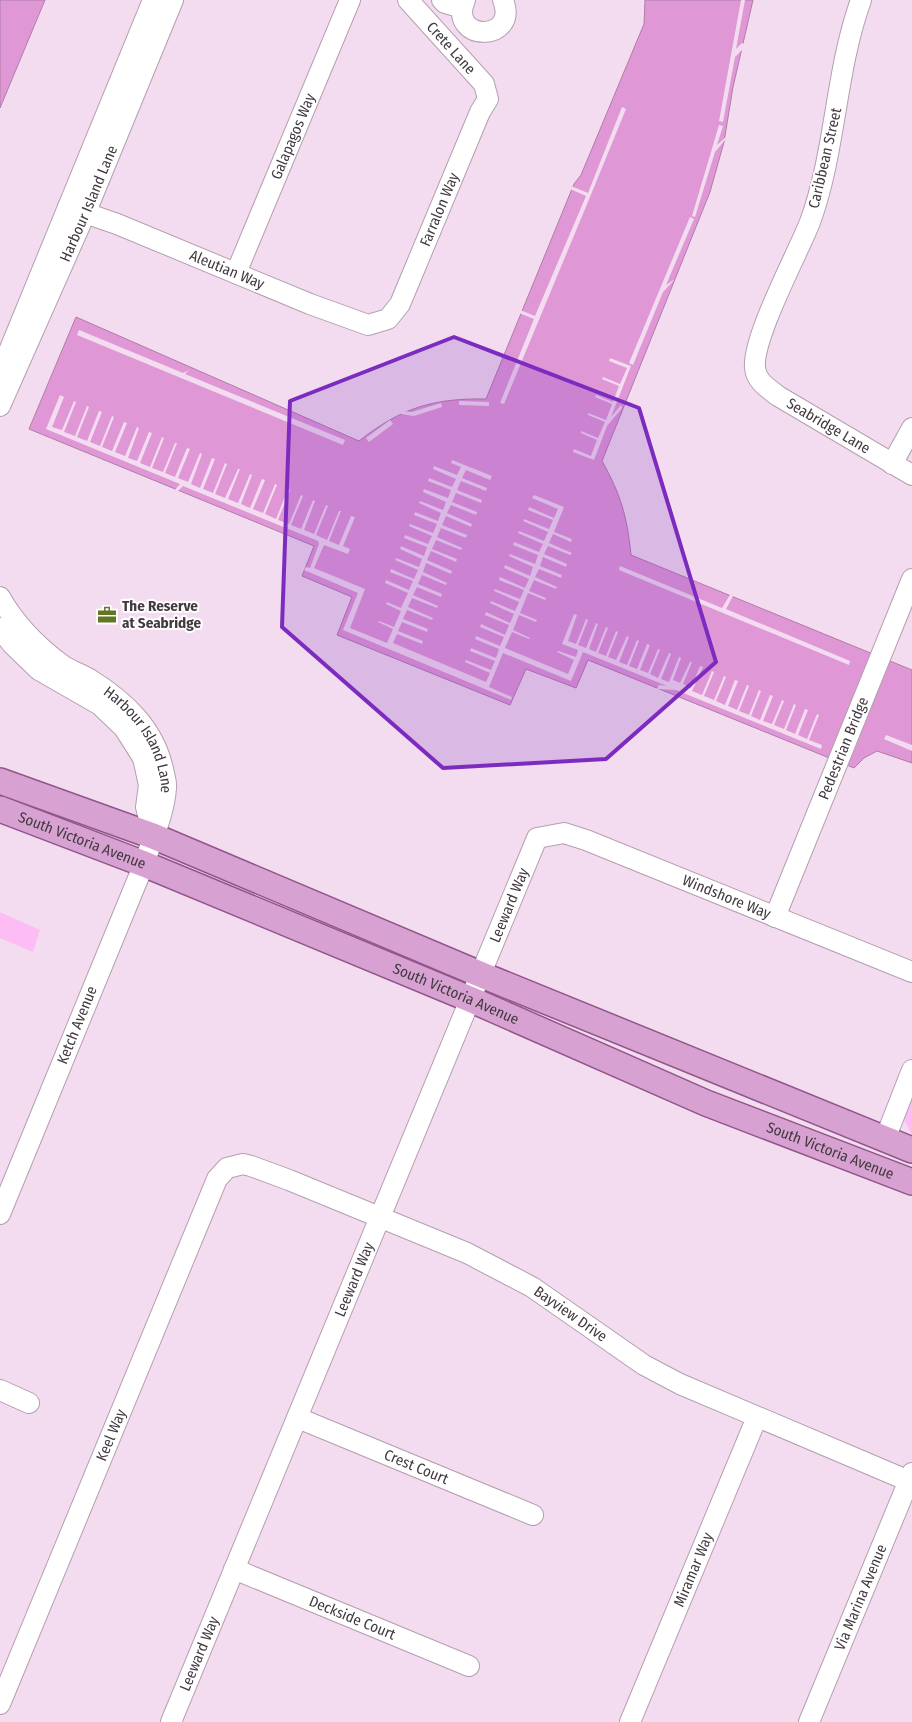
<svg xmlns="http://www.w3.org/2000/svg" width="912" height="1722" font-family="'Fira Sans Condensed',sans-serif">
  <rect width="100%" height="100%" fill="#f3dcef"/>
  <g fill="#febcf4">
    <path d="M0 912 40 930 33 952 0 938Z"/>
    <path d="M912 1095V1135L903 1118Z"/>
  </g>
  <g fill="#df98d5" stroke="#b07ca9">
    <path d="M0 0H45L0 108Z"/>
    <path d="M645 0H753L733 87 724 142 710 192 602 461C621 495 627 516 631 555L912 670V763L877 751 864 758 854 768 588 660 576 688 526 669 510 705 337 635 352 597 302 576 314 546 29 429 76 317 359 441C401 408 433 398 486 399L574 184 581 175 644 24Z"/>
  </g>
  <g fill="#f3dcef">
    <path d="M741 0H745L736 49 742 43 744 44 743 49 735 57 723 122 719 121Z"/>
    <path d="M622 107 626 109 590 197 504 404 500 403 534 319 519 313 520 310 535 316 586 196 570 189 571 186 588 193Z"/>
    <path d="M719 125 723 126 717 145 726 137 725 140 715 152 695 217 692 216Z"/>
    <path d="M690 217 694 219 666 285 675 279 663 292 633 365 629 363Z"/>
    <path d="M79 330 183 373 189 370 185 374 345 440 343 445 77 335Z"/>
    <path d="M610 358 631 366 611 417 621 405 622 408 607 426 594 460 573 452 574 449 591 456 597 440 581 433V431L598 438 605 422 588 415V413L606 420 612 404 595 397 596 395 613 402 619 386 602 379 603 377 620 384 627 368 609 361Z"/>
    <path d="M60 395 64 397 52 427 62 430 74 401 76 402 64 432 75 436 87 406 89 407 77 437 87 441 99 411 102 412 90 442 100 446 112 416 114 417 102 447 112 451 124 422 127 423 115 452 125 456 137 427 139 428 128 458 137 461 149 432 152 433 140 463 150 467 162 437 164 438 152 468 163 472 175 443H177L165 473 175 477 187 448 190 449 178 478 188 482 200 453 202 454 191 484 200 488 212 458 215 459 203 489 213 493 225 463 227 464 215 494 225 498 238 469H240L228 499 238 503 250 474 252 475 241 504 250 508 262 479 265 480 253 509 263 513 275 484 277 485 265 514 276 519 288 489 290 490 278 520 289 524 301 495 303 496 291 525 301 529 313 500 315 501 304 530 314 534 326 505 328 506 316 535 327 540 339 511H341L329 541 339 545 351 516 355 517 343 546 350 549 348 554 324 545 314 568 365 589 350 628 387 643 393 629 378 622 379 621 394 627 401 611 386 604 387 602 401 608 408 593 385 583 386 580 409 590 413 581 390 572 391 569 414 579 418 570 395 560 396 558 419 567 422 559 400 549 401 546 424 556 427 547 404 538 405 535 428 544 432 536 409 526 410 524 433 533 437 524 414 515 415 512 438 521 441 513 419 503 420 501 443 510 446 502 423 492 424 489 448 498 451 490 428 481 429 478 452 487 456 479 433 469 434 466 457 475 461 467 451 463 452 460 492 476 490 480 466 470 462 478 487 488 486 491 461 481 457 490 482 500 481 503 456 493 452 502 477 512 476 515 451 505 447 513 472 524 471 527 446 516 442 525 467 535 466 538 441 528 437 537 462 548 461 550 436 540 432 549 457 559 456 562 431 551 427 560 452 571 451 574 426 563 423 572 447 583 446 585 422 575 418 584 442 594 441 597 417 587 413 595 438 606 437 608 412 598 408 607 433 618 432 620 407 610 403 619 428 629 427 632 402 622 398 631 423 641 422 644 397 634 393 643 486 682 490 673 465 662 466 660 491 670 495 661 470 651 471 648 496 658 499 649 475 639 476 636 500 646 504 637 480 627 481 624 505 635 509 625 485 615 486 612 510 623 514 614 490 603 491 601 515 611 519 602 494 591 495 589 520 599 524 590 499 580 500 577 525 588 529 579 504 568 505 565 530 576 533 567 509 556 510 554 535 564 538 555 513 545 514 542 539 552 543 544 518 533 519 531 544 541 548 532 523 521 524 519 549 529 553 520 528 510 529 507 554 518 558 509 532 498 534 495 564 507 554 532 572 539 571 542 553 534 549 543 572 553 570 555 548 546 544 554 567 564 566 567 543 557 540 566 562 575 561 578 539 569 535 577 557 587 556 589 534 580 529 591 546 598 545 600 528 593 520 613 537 620 536 622 519 615 513 630 530 638 529 639 512 632 505 648 568 674 574 660 557 652 558 651 576 657 578 650 562 644 574 614 577 615 568 641 576 644 586 619 588 620 578 645 586 648 596 623 598 624 589 649 596 652 606 627 608 628 598 653 606 656 616 631 618 632 608 657 616 660 627 636 629 637 619 662 627 665 637 640 639 641 629 666 637 669 647 644 650 645 640 670 648 673 658 649 660 650 650 674 658 678 669 653 671 654 661 679 669 682 679 657 681 658 673 680 680 683 690 662H692L683 684 691 688 700 666 703 667 692 691 702 695 712 671 714 672 704 696 714 700 724 676 726 677 716 701 725 705 735 680 738 681 728 706 737 710 747 685 749 686 739 711 749 715 759 690 761 691 751 716 760 720 770 695 773 696 763 721 772 724 782 700 784 701 774 725 784 729 794 704 796 705 786 730 795 734 805 709 808 710 798 735 807 739 817 714 819 715 809 740 822 745 821 749 676 690 657 689 659 685 667 686 583 652 571 681 503 653 489 687 512 697 511 700 343 630 358 593 304 570 306 567 310 568 319 544 318 541 183 486 178 491 175 490 180 484 46 429Z"/>
    <path d="M459 401 489 402V406L459 405Z"/>
    <path d="M441 403 442 407 414 416 401 414 402 411 412 412Z"/>
    <path d="M390 420 393 424 369 442 366 438Z"/>
    <path d="M620 566 722 608 731 593 734 594 726 609 850 661 849 665 619 570Z"/>
    <path d="M886 735 912 745V751L884 739Z"/>
  </g>
  <g fill="none" stroke-linecap="round" stroke-linejoin="round">
    <g stroke="#b49fb0" stroke-width="22">
      <g id="minor">
        <path d="M442 0 445 3 462 8"/>
        <path d="M465 0C447 42 520 43 503 0"/>
        <path id="s1" d="M861 0C835 72 836 151 810 222 797 255 752 338 755 368 756 381 768 388 778 396L912 475"/>
        <path id="s2" d="M68 207 117 224 310 304 368 325 388 319 400 304 480 112 488 99 484 84 408 0"/>
        <path id="s3" d="M236 273 350 0"/>
        <path d="M0 373 153 0"/>
        <path id="s4" d="M0 406 85 214 173 0"/>
        <path d="M892 464 912 428"/>
        <path id="s5" d="M0 597C15 624 37 646 61 664 70 671 82 674 91 680 126 702 154 729 163 769 164 775 167 782 166 788 164 815 152 839 144 864L0 1214"/>
        <path d="M0 628 12 644 39 670 100 705 124 728 143 758 149 785 146 807 153 836"/>
        <path id="s6" d="M775 917 912 579"/>
        <path d="M885 1139 912 1070"/>
        <path d="M0 1390 29 1403"/>
        <path id="s7" d="M298 1418 533 1515"/>
        <path id="s8" d="M234 1569 469 1666"/>
        <path id="s9" d="M0 1704 217 1179 227 1168 243 1164 251 1166 289 1180 467 1253 532 1287 644 1365 680 1384 909 1481"/>
        <path id="s10" d="M171 1722 537 838 564 833 586 840 912 972"/>
        <path id="s11" d="M630 1722 757 1417"/>
        <path id="s12" d="M809 1722 912 1473"/>
      </g>
    </g>
    <g stroke="#91558a" stroke-width="28">
      <g id="major">
        <path d="M0 781 153 836 482 975 912 1150"/>
        <path id="s13" d="M0 809 144 864 472 1000 706 1103 912 1182"/>
      </g>
    </g>
    <use href="#minor" stroke="#fff" stroke-width="20"/>
    <use href="#major" stroke="#d7a2d1" stroke-width="25"/>
  </g>
  <path fill="#7b2cbf" fill-opacity="0.2" stroke="#7b2cbf" stroke-width="4" stroke-linejoin="round" d="M454 337 639 408 716 662 606 759 443 768 282 627 290 401Z"/>
  <defs>
    <g id="office-bare" transform="scale(1.5)"><path d="M-6-3h4V-5.5h4V-3h4V5H-6ZM-1-4.5V-3h2v-1.5ZM-6 0V1H6V0Z" fill="#637626" stroke="#fff" stroke-width="2.5" paint-order="stroke"/></g>
  </defs>
  <g fill-rule="evenodd">
    <use href="#office-bare" x="107" y="615"/>
  </g>
  <g text-anchor="middle" dominant-baseline="central" stroke-width="4" stroke-linejoin="round" paint-order="stroke">
    <g font-size="15" fill="#423941" stroke="#fff">
      <text transform="translate(451 48) rotate(48)">Crete Lane</text>
      <text stroke="none"><textPath href="#s3" startOffset="148">Galapagos Way</textPath></text>
      <text transform="translate(825 158) rotate(-77)">Caribbean Street</text>
      <text stroke="none"><textPath href="#s4" startOffset="221">Harbour Island Lane</textPath></text>
      <text stroke="none"><textPath href="#s2" startOffset="465">Farralon Way</textPath></text>
      <text stroke="none"><textPath href="#s2" startOffset="171">Aleutian Way</textPath></text>
      <text stroke="none"><textPath href="#s1" startOffset="481">Seabridge Lane</textPath></text>
      <text stroke="none"><textPath href="#s5" startOffset="205">Harbour Island Lane</textPath></text>
      <text stroke="none"><textPath href="#s6" startOffset="182">Pedestrian Bridge</textPath></text>
      <text stroke="none"><textPath href="#s13" startOffset="88">South Victoria Avenue</textPath></text>
      <text stroke="none"><textPath href="#s10" startOffset="1159">Windshore Way</textPath></text>
      <text stroke="none"><textPath href="#s10" startOffset="884">Leeward Way</textPath></text>
      <text stroke="none"><textPath href="#s13" startOffset="492">South Victoria Avenue</textPath></text>
      <text transform="translate(77 1025) rotate(-68)">Ketch Avenue</text>
      <text stroke="none"><textPath href="#s13" startOffset="898">South Victoria Avenue</textPath></text>
      <text stroke="none"><textPath href="#s10" startOffset="479">Leeward Way</textPath></text>
      <text stroke="none"><textPath href="#s9" startOffset="961">Bayview Drive</textPath></text>
      <text stroke="none"><textPath href="#s9" startOffset="291">Keel Way</textPath></text>
      <text stroke="none"><textPath href="#s7" startOffset="128">Crest Court</textPath></text>
      <text stroke="none"><textPath href="#s11" startOffset="165">Miramar Way</textPath></text>
      <text stroke="none"><textPath href="#s12" startOffset="135">Via Marina Avenue</textPath></text>
      <text stroke="none"><textPath href="#s8" startOffset="128">Deckside Court</textPath></text>
      <text stroke="none"><textPath href="#s10" startOffset="74">Leeward Way</textPath></text>
    </g>
    <g font-size="15" font-weight="bold" fill="#423941" stroke="#fff" text-anchor="start">
      <text x="122" y="606">The Reserve<tspan x="122" dy="17">at Seabridge</tspan></text>
    </g>
  </g>
</svg>
